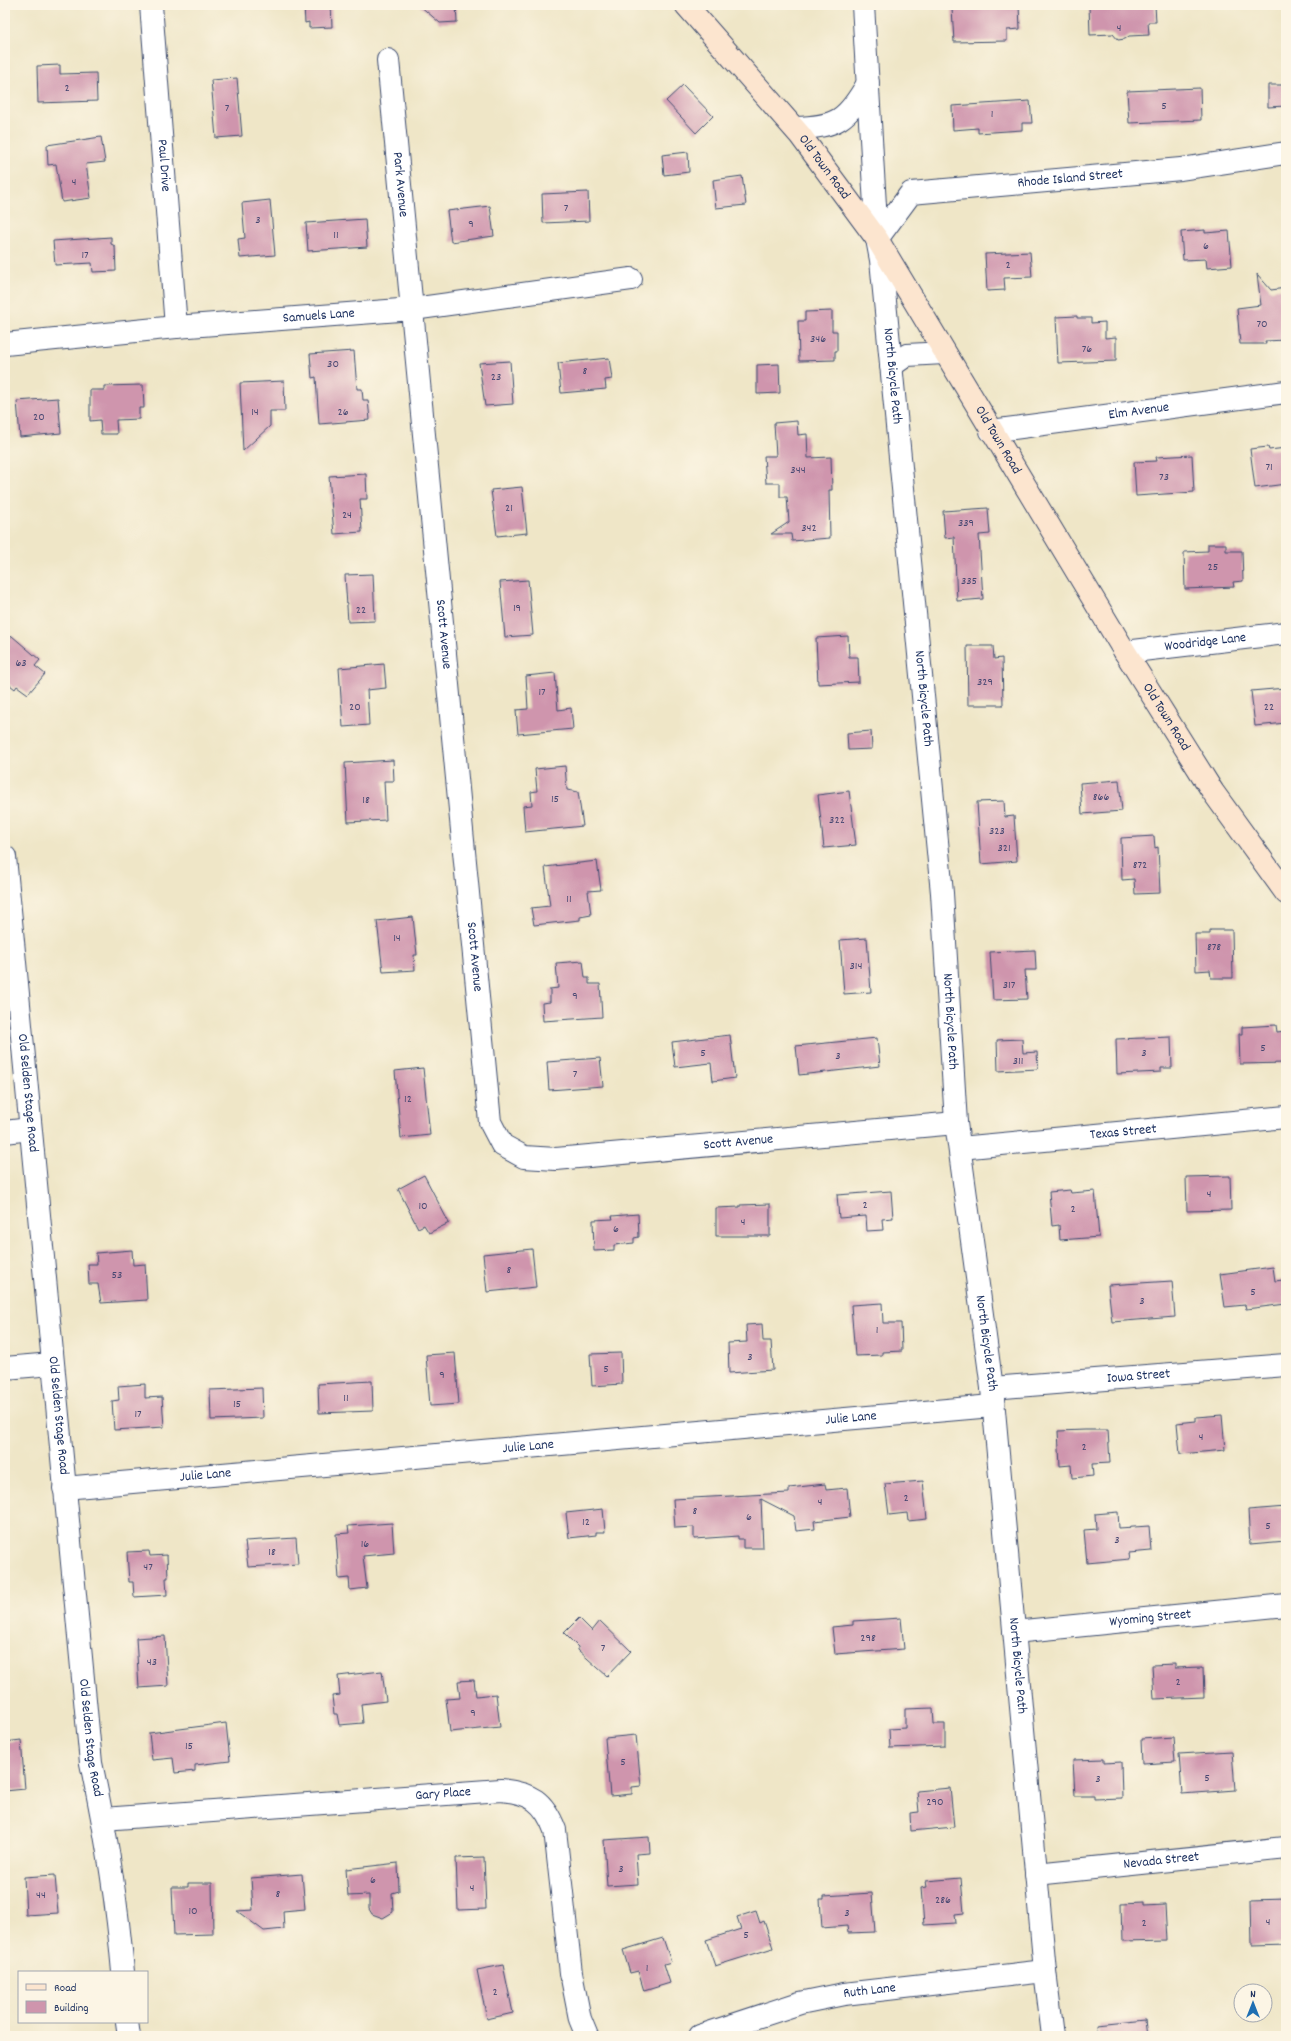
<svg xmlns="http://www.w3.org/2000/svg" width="1291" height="2041" font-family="Dekko,sans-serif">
  <rect width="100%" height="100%" fill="#fcf5e5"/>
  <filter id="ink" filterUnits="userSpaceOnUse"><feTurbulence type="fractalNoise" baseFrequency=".025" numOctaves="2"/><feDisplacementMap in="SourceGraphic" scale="8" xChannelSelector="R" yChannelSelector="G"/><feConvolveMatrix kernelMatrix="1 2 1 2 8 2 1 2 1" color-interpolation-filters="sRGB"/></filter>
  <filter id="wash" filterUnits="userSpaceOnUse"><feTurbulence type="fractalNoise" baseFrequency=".012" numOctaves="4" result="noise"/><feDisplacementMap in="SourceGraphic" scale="16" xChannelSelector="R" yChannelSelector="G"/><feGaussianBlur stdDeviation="0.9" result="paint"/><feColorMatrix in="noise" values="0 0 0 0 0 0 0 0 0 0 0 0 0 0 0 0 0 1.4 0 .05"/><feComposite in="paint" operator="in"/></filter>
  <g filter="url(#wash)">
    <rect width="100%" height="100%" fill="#efe6c7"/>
    <g id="blocks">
      <g fill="#cf95ad">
        <path d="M304 5H331L332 27 309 28V22L305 23Z"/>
        <path d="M419 5H456L457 22 440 23Z"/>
        <path d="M1011 5H1019L1020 29 1007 30V41L954 42 952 8Z"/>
        <path d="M1089 5H1155L1156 22H1148L1149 35 1129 36 1125 39 1118 40 1113 34 1090 35Z"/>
        <path d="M60 65V74L96 73 97 101 38 103 37 66Z"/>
        <path d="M237 78 242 136 216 138 211 80Z"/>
        <path d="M683 85 713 116 696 133 666 101Z"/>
        <path d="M1268 85H1286V106L1268 107Z"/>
        <path d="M1200 88 1201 120 1129 123 1127 91Z"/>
        <path d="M1030 101 1032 123H1022V130L978 133V128L953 130 952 106Z"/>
        <path d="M101 137 105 162 86 164 91 198 62 202 56 164 48 165 47 145Z"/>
        <path d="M688 152 689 172 664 175 662 155Z"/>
        <path d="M742 176 746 205 716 208 713 180Z"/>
        <path d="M588 192 589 221 543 223 542 194Z"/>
        <path d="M270 200 275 255 240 258 238 239 245 238 242 203Z"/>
        <path d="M490 206 494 236 451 242 447 211Z"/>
        <path d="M365 219 367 247 308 251 306 223Z"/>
        <path d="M1205 230V233L1229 231 1232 266 1207 268 1206 259 1183 260 1181 232Z"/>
        <path d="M111 237V244L115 246 116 271 93 272 92 263 55 265 53 241Z"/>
        <path d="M1030 252 1032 277 1004 278 1005 290 987 291 985 254Z"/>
        <path d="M1257 274 1271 290 1286 288V340L1265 341 1266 344H1240L1237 308 1261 305Z"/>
        <path d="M832 311V331H837V351H835V360L799 361 798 321H805V312Z"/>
        <path d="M1077 316V318H1091V323L1105 322V338L1116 337V361L1058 363 1056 317Z"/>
        <path d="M354 351 357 389H362L363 400H368L370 420 319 424 316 377 312 378 310 354Z"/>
        <path d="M609 358 612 379 605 380 606 389 561 393 558 363Z"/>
        <path d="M510 361 513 404 485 406 479 363Z"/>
        <path d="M779 364 780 393 757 394V365Z"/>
        <path d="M284 381 285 411H270V426L243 451 240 383Z"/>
        <path d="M143 385 144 408H139V419L116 420 117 434H101L100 420 90 421V390H104V386Z"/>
        <path d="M58 398 61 433 20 437 17 401Z"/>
        <path d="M797 421 798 435 807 434 808 458 831 457 832 490H829L830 538 792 541 791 534H771L789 522 787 497H780V483H766L764 456H776L774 423Z"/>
        <path d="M1268 447 1269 450 1286 448V484L1255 488 1250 449Z"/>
        <path d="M1192 455 1194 492 1136 496 1134 462 1157 461 1156 457Z"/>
        <path d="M366 474 367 499H360L362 532 334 534 329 476Z"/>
        <path d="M522 487 527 533 497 536 491 490Z"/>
        <path d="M988 508 990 534 979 535 983 599 957 601 954 537 945 538 943 511Z"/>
        <path d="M1208 544H1226V551H1242L1243 581 1233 582 1234 587 1185 589 1184 552 1208 551Z"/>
        <path d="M373 574 375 621 348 622 345 575Z"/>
        <path d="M528 580 533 635 505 637 500 582Z"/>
        <path d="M12 636 40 660 35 666 45 674 28 694 17 686 15 689 5 681V644Z"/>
        <path d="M848 636 849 657H858L859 682 818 684 816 638Z"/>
        <path d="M967 646H993L994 659 1002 658 1003 705H968Z"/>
        <path d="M384 664 386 688 367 690 369 725 343 727 339 668Z"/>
        <path d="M555 673 558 710 571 708 573 729 518 734 516 710 528 709 526 676Z"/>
        <path d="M1286 688V723L1255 726 1251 691Z"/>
        <path d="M871 731 872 749 848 750 847 733Z"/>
        <path d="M393 760 394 781H384L386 820 348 822 345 763Z"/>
        <path d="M565 766 567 790 578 792 583 826 525 832 523 806 532 805 531 792 537 791 535 769Z"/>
        <path d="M1119 780 1122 811 1082 814 1080 783Z"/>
        <path d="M849 791 856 845 824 848 818 795Z"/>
        <path d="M1004 801 1005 817 1014 816 1017 861 981 864 977 802Z"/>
        <path d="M1154 836 1155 848 1158 847 1160 893 1135 894 1134 879 1122 880 1121 838Z"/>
        <path d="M597 861 601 890 588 891 591 915 580 917V920L534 925 531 908 550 906 545 867Z"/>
        <path d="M413 917 417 955H414L415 970 383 972 377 921Z"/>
        <path d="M1210 930H1232L1233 978H1211L1210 970 1196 971 1195 934H1210Z"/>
        <path d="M867 938 871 992 844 994 840 940Z"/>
        <path d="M1035 950 1036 970H1025L1027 999 993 1000 990 952Z"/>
        <path d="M583 961 585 978H589V984H600L602 1017 543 1021 542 1003 550 1002V989L558 988 556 963Z"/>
        <path d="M1276 1025 1277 1032 1286 1031V1063L1240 1064 1239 1034H1242V1027Z"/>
        <path d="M730 1035 735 1078 713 1081 711 1063 675 1067 672 1042Z"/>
        <path d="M1171 1037 1172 1068H1161V1072L1117 1074 1116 1039Z"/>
        <path d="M877 1038 880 1066 799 1075 796 1046Z"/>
        <path d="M1022 1039 1023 1053 1037 1052 1038 1069 998 1071 997 1040Z"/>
        <path d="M600 1058 603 1086 549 1090 547 1062Z"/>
        <path d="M423 1068 430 1135 401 1138 395 1071Z"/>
        <path d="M424 1175 449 1223 429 1233 424 1225 418 1228 398 1189Z"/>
        <path d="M1230 1176 1231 1210 1187 1211 1186 1177Z"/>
        <path d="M1070 1190 1071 1193 1095 1191 1099 1237 1060 1240 1059 1225 1052 1226 1049 1192Z"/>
        <path d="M891 1191 893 1218 882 1219 883 1230 867 1231 866 1216 839 1218 837 1195Z"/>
        <path d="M770 1204V1236H716V1208L740 1207V1205Z"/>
        <path d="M638 1214 639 1237 634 1238V1243L614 1245V1250L594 1251 593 1220 613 1219 612 1216Z"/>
        <path d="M532 1249 536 1287 487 1292 483 1254Z"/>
        <path d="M132 1250 133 1265 145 1264 147 1300 101 1303 98 1284H89L88 1264H97L96 1253Z"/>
        <path d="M1273 1267 1275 1281 1283 1280 1286 1304 1246 1309 1245 1305 1225 1307 1220 1274Z"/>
        <path d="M1172 1281 1175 1317 1112 1322 1108 1285Z"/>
        <path d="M882 1303 883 1323H901L902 1351 882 1352V1355L855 1356 851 1305Z"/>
        <path d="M762 1324 763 1341H771L773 1370 729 1373 728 1343 747 1342 746 1325Z"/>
        <path d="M455 1353 459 1404 430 1406 426 1355Z"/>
        <path d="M621 1353 622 1384 592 1386 590 1354Z"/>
        <path d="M372 1381 373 1411 319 1413 318 1384Z"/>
        <path d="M145 1384V1398L162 1397 164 1427 114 1430 112 1401 119 1400 118 1386Z"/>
        <path d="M262 1388 263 1418 211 1420 210 1390Z"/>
        <path d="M1222 1415 1225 1450 1180 1454 1177 1423 1196 1421V1417Z"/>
        <path d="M1085 1430H1108L1110 1463 1092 1464 1093 1476 1072 1478 1071 1465 1060 1466 1058 1431Z"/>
        <path d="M923 1481 927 1519 908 1521 907 1513 889 1515 885 1484Z"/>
        <path d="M825 1484 826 1490 847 1488 850 1517 814 1521 815 1529 796 1531 794 1516 761 1499 763 1548H743V1539H738V1536L694 1539V1527L675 1528 673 1499 789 1493V1488Z"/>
        <path d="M1286 1507V1542L1250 1545 1248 1510Z"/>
        <path d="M603 1509 605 1532H596V1535L569 1538 566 1513Z"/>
        <path d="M1118 1512 1119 1528 1149 1526 1151 1551 1129 1553 1130 1559 1087 1563 1084 1530 1096 1529 1095 1514Z"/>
        <path d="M392 1523 394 1553 363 1556 367 1588 350 1590 349 1578 339 1579 336 1534 349 1533 348 1526Z"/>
        <path d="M296 1538 298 1564 248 1567 245 1541Z"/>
        <path d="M149 1551 150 1556 167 1555 168 1578H166L167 1595 134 1597 133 1582H129L127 1552Z"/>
        <path d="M579 1618 592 1631 600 1621 631 1651 607 1676 578 1650V1647L564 1633Z"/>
        <path d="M901 1618 904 1649 835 1654 832 1627 853 1625V1621Z"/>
        <path d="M165 1636 168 1686 139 1688 136 1638Z"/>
        <path d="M1175 1664V1668L1203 1667 1204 1697 1154 1699 1152 1665Z"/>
        <path d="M382 1671 386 1701 361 1704 363 1723 339 1725 337 1714H334L332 1696 340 1695 338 1676Z"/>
        <path d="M474 1680 476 1696 496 1694 500 1727 450 1732 446 1699 460 1698 458 1681Z"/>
        <path d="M933 1708 934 1724H945V1746L890 1748 889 1729 905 1728V1709Z"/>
        <path d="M226 1723 230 1761 195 1765V1771L175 1773 173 1758 152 1760 149 1733Z"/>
        <path d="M636 1735 641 1786 632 1787V1794L610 1796 605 1738Z"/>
        <path d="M1173 1737 1175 1762 1142 1764 1141 1739Z"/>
        <path d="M21 1740 25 1789 5 1791V1742Z"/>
        <path d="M1232 1751 1235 1790 1182 1794 1179 1754Z"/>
        <path d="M1104 1759V1763L1121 1762 1122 1798 1094 1799V1796H1075L1073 1760Z"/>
        <path d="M950 1788 954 1827 911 1831 910 1813 919 1812 917 1791Z"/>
        <path d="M649 1837 650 1853 636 1854 638 1884 607 1886 604 1840Z"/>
        <path d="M484 1857 486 1909 458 1910 456 1858Z"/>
        <path d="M398 1863 399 1891 392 1893 393 1912 383 1918 372 1914 369 1909V1895L348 1896 346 1869Z"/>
        <path d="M302 1874 305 1909 283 1911 284 1929 264 1931 237 1911 253 1910 251 1878Z"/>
        <path d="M55 1875 58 1913 26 1915 24 1877Z"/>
        <path d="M961 1878 964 1913 955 1914 956 1923 924 1925 921 1888 927 1887 926 1881Z"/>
        <path d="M188 1883H212L213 1934 174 1935 172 1887H188Z"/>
        <path d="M872 1893 875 1932 848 1933 847 1926 822 1928 820 1899H824V1896Z"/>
        <path d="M1286 1898V1944L1251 1945 1250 1899Z"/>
        <path d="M1143 1903V1906L1165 1905 1167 1941 1122 1942 1121 1904Z"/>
        <path d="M756 1911 760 1923 764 1921 773 1948 715 1966 706 1940 741 1929 737 1917Z"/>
        <path d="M663 1938 671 1962 664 1964 670 1983 644 1991 638 1971 630 1973 623 1950Z"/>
        <path d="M503 1965 513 2013 487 2019 477 1970Z"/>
        <path d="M1147 2019 1149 2036H1099L1098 2024Z"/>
      </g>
    </g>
  </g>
  <g filter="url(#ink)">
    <use href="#blocks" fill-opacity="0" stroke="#3b4a6e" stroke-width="1"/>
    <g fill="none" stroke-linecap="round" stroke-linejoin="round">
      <g stroke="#3b4a6e" stroke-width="24">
        <g id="minor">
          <path id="s1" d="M151 5 176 327"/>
          <path d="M863 5 877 239"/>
          <path id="s2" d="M388 60 490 1122 502 1145 524 1157 556 1159 956 1123"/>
          <path id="s3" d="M877 239 911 193 1181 169 1286 153"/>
          <path id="s4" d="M5 344 176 327 413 309 631 279"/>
          <path id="s5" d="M991 431 1286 392"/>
          <path id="s6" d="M1125 652 1286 633"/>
          <path id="s7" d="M5 857 91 1763C106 1832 117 1901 123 1972"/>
          <path d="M5 1132 30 1129"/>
          <path id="s8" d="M960 1148 1286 1117"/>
          <path d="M5 1368 52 1364"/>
          <path id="s9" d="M992 1388 1286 1365"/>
          <path id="s10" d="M64 1488 992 1406"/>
          <path id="s11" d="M1014 1632 1286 1605"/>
          <path id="s12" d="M103 1819 501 1790C531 1793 544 1801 555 1830L571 1973 580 2019 587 2036"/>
          <path id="s13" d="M1036 1874 1286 1848"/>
          <path d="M127 2022 129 2036"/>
          <path id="s14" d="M700 2036 800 2003 844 1994 1045 1971"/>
        </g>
      </g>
      <g stroke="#3b4a6e" stroke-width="24">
        <g id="tertiary">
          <path d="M795 128C837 127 847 120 868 83"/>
          <path id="s15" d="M877 239 881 260 942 893 956 1123 992 1388 1045 1971 1053 2036"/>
          <path d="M891 366 907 355 944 353"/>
        </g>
      </g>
      <g stroke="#3b4a6e" stroke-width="24">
        <g id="secondary">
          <path id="s16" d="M686 5 800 135 877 239 1125 652 1213 792 1286 893"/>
        </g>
      </g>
      <use href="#minor" stroke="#fff" stroke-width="22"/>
      <use href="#tertiary" stroke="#fff" stroke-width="22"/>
      <use href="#secondary" stroke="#fce5cf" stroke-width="22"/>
    </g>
  </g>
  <g text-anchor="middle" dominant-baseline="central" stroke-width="3.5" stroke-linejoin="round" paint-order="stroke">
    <g font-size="12" fill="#484872">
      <text x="1119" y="28">4</text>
      <text x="67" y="88">2</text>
      <text x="1164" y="106">5</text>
      <text x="227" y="108">7</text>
      <text x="992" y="114">1</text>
      <text x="74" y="182">4</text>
      <text x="566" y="208">7</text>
      <text x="258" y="220">3</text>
      <text x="471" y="224">9</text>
      <text x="336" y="235">11</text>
      <text x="1206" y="246">6</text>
      <text x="85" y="255">17</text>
      <text x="1008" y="265">2</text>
      <text x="1262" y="324">70</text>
      <text x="818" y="339">346</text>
      <text x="1087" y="349">76</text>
      <text x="333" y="364">30</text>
      <text x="585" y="371">8</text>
      <text x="496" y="377">23</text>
      <text x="255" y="412">14</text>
      <text x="343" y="412">26</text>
      <text x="39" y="417">20</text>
      <text x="1269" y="467">71</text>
      <text x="798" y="470">344</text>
      <text x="1164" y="477">73</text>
      <text x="509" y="508">21</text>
      <text x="347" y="515">24</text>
      <text x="966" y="523">339</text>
      <text x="809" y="528">342</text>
      <text x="1213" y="567">25</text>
      <text x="969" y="581">335</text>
      <text x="517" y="608">19</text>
      <text x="361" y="610">22</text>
      <text x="21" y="663">63</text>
      <text x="985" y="682">329</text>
      <text x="542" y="692">17</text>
      <text x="355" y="707">20</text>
      <text x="1269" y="707">22</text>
      <text x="1101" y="797">866</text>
      <text x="555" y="799">15</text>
      <text x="366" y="800">18</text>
      <text x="837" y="820">322</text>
      <text x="997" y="831">323</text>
      <text x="1004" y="848">321</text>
      <text x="1140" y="865">872</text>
      <text x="569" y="899">11</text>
      <text x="397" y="938">14</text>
      <text x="1214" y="947">878</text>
      <text x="856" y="966">314</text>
      <text x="1009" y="985">317</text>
      <text x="575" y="996">9</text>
      <text x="1263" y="1048">5</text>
      <text x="703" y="1053">5</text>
      <text x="1144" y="1053">3</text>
      <text x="838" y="1056">3</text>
      <text x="1018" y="1061">311</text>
      <text x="575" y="1074">7</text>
      <text x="408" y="1099">12</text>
      <text x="1209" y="1194">4</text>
      <text x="865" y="1205">2</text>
      <text x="423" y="1206">10</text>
      <text x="1073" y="1209">2</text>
      <text x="743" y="1222">4</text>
      <text x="616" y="1229">6</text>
      <text x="509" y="1270">8</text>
      <text x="117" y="1275">53</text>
      <text x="1253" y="1292">5</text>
      <text x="1142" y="1301">3</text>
      <text x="877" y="1330">1</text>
      <text x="750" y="1357">3</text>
      <text x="606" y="1369">5</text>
      <text x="442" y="1375">9</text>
      <text x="346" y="1398">11</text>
      <text x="237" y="1404">15</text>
      <text x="138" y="1414">17</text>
      <text x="1201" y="1437">4</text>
      <text x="1084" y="1447">2</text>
      <text x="906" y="1498">2</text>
      <text x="820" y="1502">4</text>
      <text x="695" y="1511">8</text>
      <text x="749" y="1517">6</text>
      <text x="586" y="1522">12</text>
      <text x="1268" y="1526">5</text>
      <text x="1117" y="1540">3</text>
      <text x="365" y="1544">16</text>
      <text x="272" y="1552">18</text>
      <text x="148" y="1567">47</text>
      <text x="868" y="1638">298</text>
      <text x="603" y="1648">7</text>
      <text x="152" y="1662">43</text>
      <text x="1178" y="1682">2</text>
      <text x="473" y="1713">9</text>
      <text x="189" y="1746">15</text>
      <text x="623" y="1762">5</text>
      <text x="1207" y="1778">5</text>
      <text x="1098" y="1779">3</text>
      <text x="935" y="1802">290</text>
      <text x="621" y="1869">3</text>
      <text x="373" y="1880">6</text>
      <text x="472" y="1888">4</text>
      <text x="278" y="1894">8</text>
      <text x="41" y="1895">44</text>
      <text x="943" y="1900">286</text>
      <text x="193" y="1911">10</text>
      <text x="847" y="1913">3</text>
      <text x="1268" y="1922">4</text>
      <text x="1144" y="1923">2</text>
      <text x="746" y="1935">5</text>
      <text x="647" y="1968">1</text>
      <text x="495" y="1992">2</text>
    </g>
    <g font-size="14" fill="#1b2f5e" stroke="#fcf5e5">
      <text stroke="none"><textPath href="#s1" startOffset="161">Paul Drive</textPath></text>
      <text stroke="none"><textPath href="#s16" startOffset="213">Old Town Road</textPath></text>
      <text stroke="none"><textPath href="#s3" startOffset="217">Rhode Island Street</textPath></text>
      <text stroke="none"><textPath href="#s2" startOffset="125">Park Avenue</textPath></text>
      <text stroke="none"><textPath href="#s4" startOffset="315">Samuels Lane</textPath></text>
      <text stroke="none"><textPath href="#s15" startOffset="138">North Bicycle Path</textPath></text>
      <text stroke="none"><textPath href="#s5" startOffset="149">Elm Avenue</textPath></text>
      <text stroke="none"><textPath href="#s16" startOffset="537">Old Town Road</textPath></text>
      <text stroke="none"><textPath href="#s2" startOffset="577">Scott Avenue</textPath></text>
      <text stroke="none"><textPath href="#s6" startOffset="81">Woodridge Lane</textPath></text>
      <text stroke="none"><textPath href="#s15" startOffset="462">North Bicycle Path</textPath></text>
      <text stroke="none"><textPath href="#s16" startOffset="861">Old Town Road</textPath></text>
      <text stroke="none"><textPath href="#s2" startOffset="901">Scott Avenue</textPath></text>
      <text stroke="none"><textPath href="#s15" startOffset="786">North Bicycle Path</textPath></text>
      <text stroke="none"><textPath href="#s7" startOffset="237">Old Selden Stage Road</textPath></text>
      <text stroke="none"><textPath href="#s8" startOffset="164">Texas Street</textPath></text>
      <text stroke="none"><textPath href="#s2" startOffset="1333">Scott Avenue</textPath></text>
      <text stroke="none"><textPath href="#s15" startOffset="1110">North Bicycle Path</textPath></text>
      <text stroke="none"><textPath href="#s9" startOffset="147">Iowa Street</textPath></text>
      <text stroke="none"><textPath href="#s7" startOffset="561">Old Selden Stage Road</textPath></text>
      <text stroke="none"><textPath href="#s10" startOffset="790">Julie Lane</textPath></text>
      <text stroke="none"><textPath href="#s10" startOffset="466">Julie Lane</textPath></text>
      <text stroke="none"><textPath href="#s10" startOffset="142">Julie Lane</textPath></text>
      <text stroke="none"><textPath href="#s11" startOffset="137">Wyoming Street</textPath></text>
      <text stroke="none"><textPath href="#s15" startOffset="1434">North Bicycle Path</textPath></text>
      <text stroke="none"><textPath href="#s7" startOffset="885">Old Selden Stage Road</textPath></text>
      <text stroke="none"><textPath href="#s12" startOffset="341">Gary Place</textPath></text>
      <text stroke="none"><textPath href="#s13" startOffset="126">Nevada Street</textPath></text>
      <text stroke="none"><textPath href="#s14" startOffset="176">Ruth Lane</textPath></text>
    </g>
  </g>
  <rect width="1291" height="2041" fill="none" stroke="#fcf5e5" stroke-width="20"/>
  <rect x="18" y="1971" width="130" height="52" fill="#fcf5e5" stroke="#a2a6af"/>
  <rect x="26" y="1984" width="20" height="6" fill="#fce5cf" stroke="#a2a6af"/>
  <text x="54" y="1991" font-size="12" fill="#1b2f5e">Road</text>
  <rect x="26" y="2001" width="20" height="12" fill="#cf95ad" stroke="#a2a6af"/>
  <text x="54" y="2011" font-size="12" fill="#1b2f5e">Building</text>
  <g transform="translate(1253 2003)"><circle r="19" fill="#fcf5e5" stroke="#a2a6af"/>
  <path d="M0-3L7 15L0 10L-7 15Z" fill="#1f6fb2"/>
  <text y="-6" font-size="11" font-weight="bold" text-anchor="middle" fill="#1b2f5e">N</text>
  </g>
</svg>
